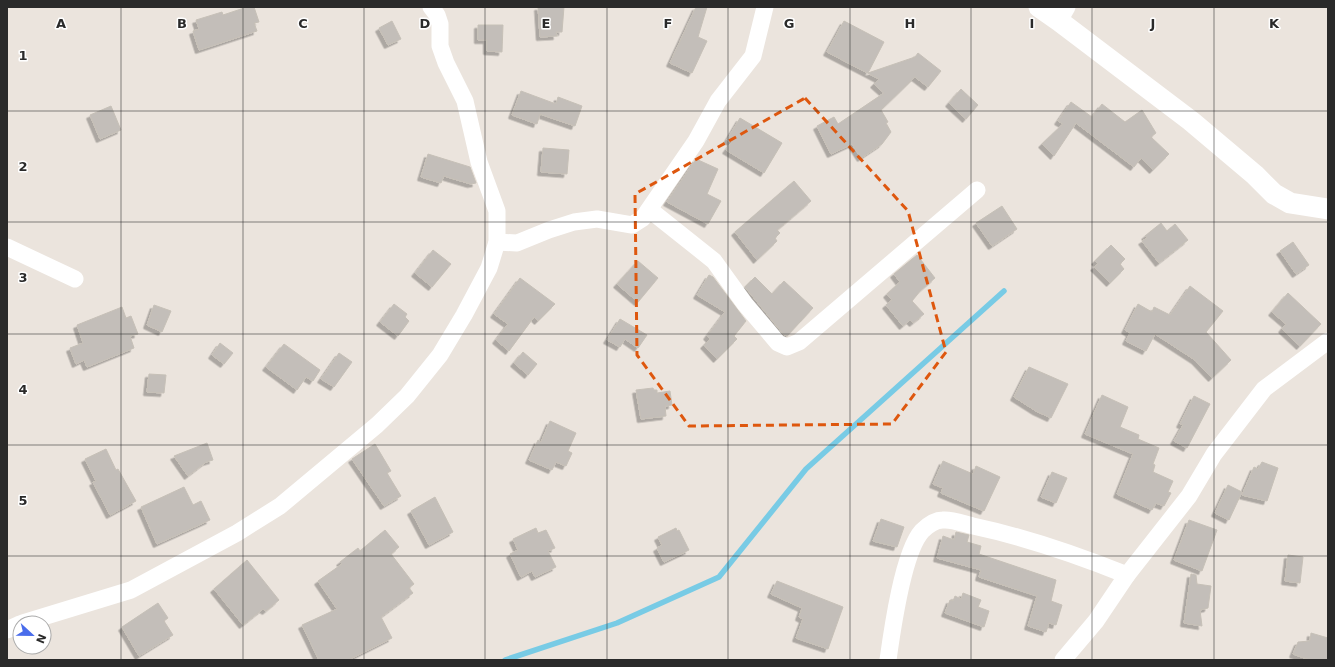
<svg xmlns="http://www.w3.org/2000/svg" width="1335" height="667" font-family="'DejaVu Sans',sans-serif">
  <defs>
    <filter id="shadow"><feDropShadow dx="-3.5" dy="3.5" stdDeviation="0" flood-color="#0004"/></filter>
  </defs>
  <rect width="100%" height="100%" fill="#ebe4dd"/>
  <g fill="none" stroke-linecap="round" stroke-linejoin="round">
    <path stroke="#78cbe5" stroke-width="5.5" d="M505 660 617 623 719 577 806 469 1004 291"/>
  </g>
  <g fill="#c3beb9" stroke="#c6c0b7" filter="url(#shadow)">
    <path d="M247 7H254L259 22 254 23 257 31 199 50 193 31 199 29 196 20 222 12 223 15Z"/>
    <path d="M538 7H564L562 32H556L557 36 540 37Z"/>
    <path d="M696 7H707L698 37 707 41 692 73 670 63Z"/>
    <path d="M392 21 401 39 388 45 379 28Z"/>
    <path d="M844 21 884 42 868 73 915 57 918 53 941 71 928 87 915 77 881 110 888 122 886 123 891 132 882 144 861 158 852 144 831 154 817 126 834 117 838 124 884 93 874 84 879 79 827 52Z"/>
    <path d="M478 25H503L502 52 487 51V40H478Z"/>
    <path d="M961 89 978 105 966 119 949 103Z"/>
    <path d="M521 91 556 104 558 97 582 106 575 126 540 114 537 124 512 115Z"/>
    <path d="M1071 102 1092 117 1102 104 1125 122 1142 110 1156 133 1151 137 1169 154 1153 170 1141 158 1134 167 1076 123 1054 156 1042 144 1063 124 1058 121Z"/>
    <path d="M111 106 121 130 100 139 90 115Z"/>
    <path d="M740 118 782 143 764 173 726 150 732 142 727 140Z"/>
    <path d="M543 148 569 150 567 174 541 172Z"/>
    <path d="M428 154 470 167 476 183 471 184 444 176 441 183 421 177Z"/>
    <path d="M696 159 718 169 707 194 721 201 708 224 667 202Z"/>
    <path d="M794 181 811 201 777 230 780 233 775 238 777 241 757 260 735 232Z"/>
    <path d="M1002 206 1017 229 992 246 976 223Z"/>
    <path d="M1161 223 1167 231 1175 224 1188 240 1159 263 1142 241 1147 238 1145 236Z"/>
    <path d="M1293 242 1309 265 1296 274 1280 251Z"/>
    <path d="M1111 245 1125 259 1120 264 1124 269 1110 283 1094 267 1098 264 1095 261Z"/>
    <path d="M433 250 451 264 432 287 415 273Z"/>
    <path d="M917 255 935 278 921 290 912 301 924 314 913 323 910 320 903 326 886 305 892 300 887 294 900 282 894 274Z"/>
    <path d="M638 261 658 278 638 302 617 284Z"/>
    <path d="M709 275 713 277 746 321 734 336 737 339 717 359 704 345 710 339 707 336 725 312 697 295Z"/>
    <path d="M755 277 772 294 784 281 813 308 787 336 784 335 745 287Z"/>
    <path d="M520 278 555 304 538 321 534 317 509 351 496 340 508 324 494 314Z"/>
    <path d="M1190 286 1223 311 1206 332 1231 360 1212 378 1195 360 1155 334 1146 351 1126 341 1130 333 1125 330 1138 304 1152 312 1154 307 1170 315Z"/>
    <path d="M1288 293 1321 324 1300 346 1282 329 1286 324 1272 312Z"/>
    <path d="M394 304 407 314 405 317 409 321 398 336 380 322Z"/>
    <path d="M154 305 171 311 162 332 147 325Z"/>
    <path d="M122 307 126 318 131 316 138 334 130 336 134 348 87 367 84 360 76 364 70 348 83 343 77 325Z"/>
    <path d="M620 319 647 335 638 348 625 339 620 347 607 340Z"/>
    <path d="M220 343 233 353 224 364 212 355Z"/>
    <path d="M284 344 320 370 313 381 306 377 297 390 266 367Z"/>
    <path d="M523 352 537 364 528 375 514 363Z"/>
    <path d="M339 353 352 362 334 387 321 379Z"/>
    <path d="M1029 367 1068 384 1051 418 1036 411 1014 397Z"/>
    <path d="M149 374 166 375 164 393 147 392Z"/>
    <path d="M653 388 654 390H657V393L670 391 672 405 665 406 666 416 641 419 636 390Z"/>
    <path d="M1102 395 1128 407 1120 427 1139 435 1138 439 1159 448 1153 464 1155 465 1153 472 1173 481 1168 492 1171 493 1164 506 1156 503 1152 510 1117 494 1133 454 1085 434Z"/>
    <path d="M1194 396 1210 404 1187 448 1174 441 1183 425 1180 424Z"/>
    <path d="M550 421 576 433 568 451 572 453 566 466 556 462 552 470 529 460 538 440 541 442Z"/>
    <path d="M207 443 213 460 206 462 188 476 174 456Z"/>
    <path d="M375 444 391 471 387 473 401 496 384 506 352 459Z"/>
    <path d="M106 449 116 470 118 469 136 501 110 515 93 482 96 481 85 459Z"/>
    <path d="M943 461 973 474 976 466 1000 477 984 511 941 493 943 488 933 484Z"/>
    <path d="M1262 462 1278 468 1267 501 1242 495 1254 467 1258 469Z"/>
    <path d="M1052 472 1067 478 1056 503 1041 497Z"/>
    <path d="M1228 485 1242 492 1229 520 1215 513Z"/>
    <path d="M184 487 193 505 201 501 210 520 157 544 141 507Z"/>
    <path d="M435 497 453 532 429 545 411 511Z"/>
    <path d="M881 519 904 527 897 547 873 541Z"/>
    <path d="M1189 520 1217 530 1202 571 1174 560Z"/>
    <path d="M536 528 538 533 546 530 555 548 548 551 556 567 535 577 532 571 521 577 510 554 518 550 513 539Z"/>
    <path d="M676 528 677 531 679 530 689 550 664 562 657 548 662 545 658 537Z"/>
    <path d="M385 530 399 547 391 554 414 584 409 588 413 593 381 617 392 638 348 660H319L302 625 337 609 318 581 342 564 340 562 358 548 360 551Z"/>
    <path d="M956 532 969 535 967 542 981 546 979 554 1056 580 1051 601 1062 605 1056 625 1049 623 1046 632 1028 626 1037 596 979 577 981 570 937 558 943 536 954 540Z"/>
    <path d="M1288 555 1303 557 1300 583 1285 581Z"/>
    <path d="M247 560 279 600 266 611 263 609 243 625 214 589Z"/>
    <path d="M1191 574 1196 575 1197 584 1211 586 1208 608 1200 610 1202 626 1184 623Z"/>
    <path d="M777 581 843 607 828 649 796 638 803 619 799 617 802 608 771 594Z"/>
    <path d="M963 593 981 600 978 607 989 611 984 627 945 613 950 600 953 601 955 596 961 599Z"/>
    <path d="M158 603 168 618 164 621 173 635 139 656 122 627Z"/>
    <path d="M1311 633 1328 638V660H1310L1293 654 1298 642 1310 641Z"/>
  </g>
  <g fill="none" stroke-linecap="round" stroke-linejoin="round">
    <g stroke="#fff" stroke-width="17">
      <path d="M1059 21 1067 7"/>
      <path d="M650 210 714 261 745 304 778 343 787 347 799 342 977 190"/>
      <path d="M497 242 517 243 549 230 574 222 597 219 632 225 643 218 696 141 718 101 753 56 765 7"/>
      <path d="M7 247 75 279"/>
      <path d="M23 623 131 590 237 533 280 506 377 425 407 396 440 355 464 315 489 268 497 242V211L479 162 465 101 446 63 440 46V24L437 15 431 7"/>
      <path d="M7 630 20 624"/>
      <path d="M888 660C892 631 903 552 922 531 927 526 935 520 943 520 952 519 964 524 973 526 1025 537 1077 555 1127 575"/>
      <path d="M1063 660 1096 621 1127 575 1189 496 1214 454 1264 389 1328 341"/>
    </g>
    <path stroke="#fff" stroke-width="21" d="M1039 7 1059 21 1191 121 1255 175 1274 194 1290 203 1328 209"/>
  </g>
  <path fill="none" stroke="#de570e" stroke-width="3" stroke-dasharray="8 5" stroke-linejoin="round" d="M805 98 908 211 946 352 892 424 689 426 637 355 635 194Z"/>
  <path fill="none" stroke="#2a2a2a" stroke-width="1" stroke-opacity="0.55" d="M121 7V660M243 7V660M364 7V660M485 7V660M607 7V660M728 7V660M850 7V660M971 7V660M1092 7V660M1214 7V660M7 111H1328M7 222H1328M7 334H1328M7 445H1328M7 556H1328"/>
  <g font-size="13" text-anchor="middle" font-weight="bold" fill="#2a2a2a" stroke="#fff" stroke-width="3" stroke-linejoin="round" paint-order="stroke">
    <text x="61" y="28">A</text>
    <text x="182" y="28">B</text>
    <text x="303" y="28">C</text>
    <text x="425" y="28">D</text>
    <text x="546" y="28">E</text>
    <text x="668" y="28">F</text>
    <text x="789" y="28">G</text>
    <text x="910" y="28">H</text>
    <text x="1032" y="28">I</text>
    <text x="1153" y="28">J</text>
    <text x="1274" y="28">K</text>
    <text x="23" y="60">1</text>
    <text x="23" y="171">2</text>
    <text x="23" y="282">3</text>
    <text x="23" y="394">4</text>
    <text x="23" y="505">5</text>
  </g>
  <rect width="1335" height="667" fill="none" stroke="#2a2a2a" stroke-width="16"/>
  <g transform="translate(32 635) rotate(112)"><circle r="19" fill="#ffffff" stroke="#aaaaaa"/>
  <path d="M0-3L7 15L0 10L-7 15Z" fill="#496ceb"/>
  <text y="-6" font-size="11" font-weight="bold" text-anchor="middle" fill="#2a2a2a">N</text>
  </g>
</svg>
